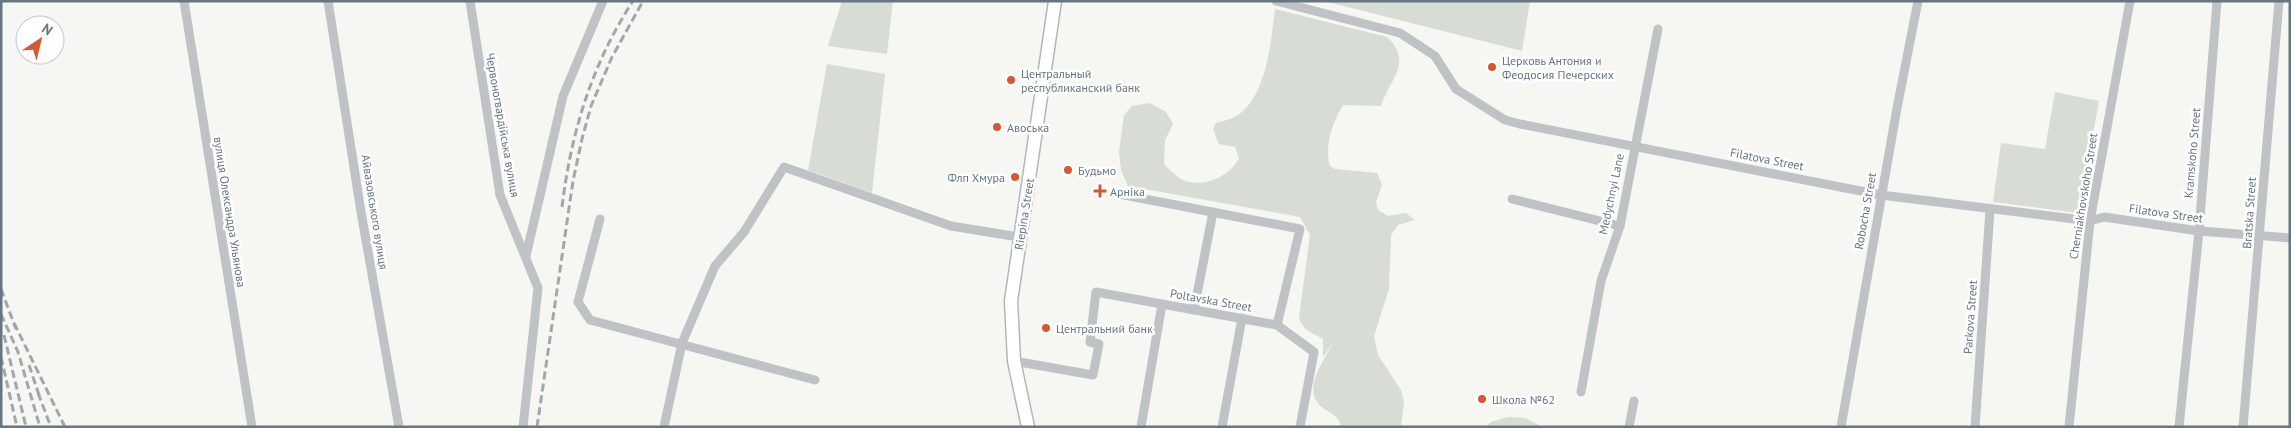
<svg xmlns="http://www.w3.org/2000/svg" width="2291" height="428" font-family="'PT Sans',sans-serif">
  <rect width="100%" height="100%" fill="#f6f6f3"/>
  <g fill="#d7dcd4">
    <path d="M842 1H893L887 54 828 46Z"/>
    <path d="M1324 1H1530L1522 51Z"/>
    <path d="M1275 9 1387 37C1414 62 1389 80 1381 106L1343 105C1333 122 1324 145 1330 166L1335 169 1377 173 1382 185 1376 202 1378 210 1388 216 1406 213 1415 220 1398 225 1391 235 1389 289 1374 336 1378 355 1401 390 1404 402 1401 427H1341C1339 415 1332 415 1323 408 1300 391 1324 361 1333 343L1323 357V339C1312 333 1302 330 1299 317L1310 235 1300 217 1128 186 1121 170 1119 152 1124 115 1132 106 1150 103 1166 112 1173 124 1165 140 1164 164C1169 169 1174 174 1179 178 1200 190 1229 178 1239 158L1235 147 1219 144 1213 129 1216 123C1223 121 1232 119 1238 115 1267 95 1271 41 1275 9Z"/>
    <path d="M827 64 885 74 872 193 808 170Z"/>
    <path d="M2055 92 2099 101 2078 213 1993 202 2001 143 2045 149Z"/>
    <path d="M1508 417 1525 418 1543 427H1485L1491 422Z"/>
  </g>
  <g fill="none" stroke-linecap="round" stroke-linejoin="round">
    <g stroke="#b2b7ba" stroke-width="15">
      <path id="secondary" d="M1028 427 1014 361 1011 301 1055 1"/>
    </g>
    <g stroke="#bfc3c6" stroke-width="9">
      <path d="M184 1 252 427"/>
      <path d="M328 1 361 212 399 427"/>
      <path d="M470 1 500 195 538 288 523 427"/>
      <path d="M1276 1 1400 33 1435 56 1456 89 1505 120 1520 124 1881 195 2090 221 2104 217 2199 231 2290 238"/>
      <path d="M1119 194 1300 229 1277 325"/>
      <path d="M1512 199 1620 226"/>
      <path d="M600 219 578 302 590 320 815 380"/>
      <path d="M526 256 563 96 603 1"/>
      <path d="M1194 310 1213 212"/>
      <path d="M1014 361 1093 375 1099 344 1090 342 1096 292 1277 325 1314 352 1300 427"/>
      <path d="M1581 392 1601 281 1620 226 1658 29"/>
      <path d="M664 427 682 343 715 266 744 232 784 167 951 226 1019 237"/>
      <path d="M1141 427 1162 304"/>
      <path d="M1222 427 1242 318"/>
      <path d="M1629 427 1634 401"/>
      <path d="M1841 427 1897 108 1918 1"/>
      <path d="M1975 427 1990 210"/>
      <path d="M2069 427 2090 221 2130 1"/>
      <path d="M2179 427 2199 231 2217 1"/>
      <path d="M2243 427 2279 1"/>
    </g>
    <use href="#secondary" stroke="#fff" stroke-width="12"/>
    <g stroke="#a1a7ab" stroke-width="3" stroke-dasharray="8 4" stroke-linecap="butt">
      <path d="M562 207C571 132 592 64 633 1"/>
      <path d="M1 289 16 329"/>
      <path d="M1 314 18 352 40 427"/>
      <path d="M14 323 65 427"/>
      <path d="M4 335 26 427"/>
      <path d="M1 357 17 427"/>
      <path d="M29 365 40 398"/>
      <path d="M38 393 51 427"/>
      <path d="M537 427 573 181 582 139 591 106 612 57 643 1"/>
    </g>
  </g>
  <g fill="#d25836" stroke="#fff" stroke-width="2">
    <circle cx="1492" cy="67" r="5"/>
    <circle cx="1011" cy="80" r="5"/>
    <circle cx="997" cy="127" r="5"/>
    <circle cx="1068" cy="170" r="5"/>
    <circle cx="1015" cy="177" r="5"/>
    <path d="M1097.5 183.5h5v5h5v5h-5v5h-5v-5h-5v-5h5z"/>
    <circle cx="1046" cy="328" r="5"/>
    <circle cx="1482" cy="399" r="5"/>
  </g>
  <g text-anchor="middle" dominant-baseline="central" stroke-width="5" stroke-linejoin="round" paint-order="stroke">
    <g font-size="12" fill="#677681" stroke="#fff" text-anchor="start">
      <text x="1502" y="60">Церковь Антония и<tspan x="1502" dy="14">Феодосия Печерских</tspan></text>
      <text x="1021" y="73">Центральный<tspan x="1021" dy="14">республиканский банк</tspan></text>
      <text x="1007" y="127">Авоська</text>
      <text x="1078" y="170">Будьмо</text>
      <text x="1005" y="177" text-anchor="end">Флп Хмура</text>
      <text x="1110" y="191">Арніка</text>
      <text x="1056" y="328">Центральний банк</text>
      <text x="1492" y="399">Школа №62</text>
    </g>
    <g font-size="12" fill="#677681" stroke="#fff">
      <text transform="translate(503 125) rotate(80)">Червоногвардійська вулиця</text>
      <text transform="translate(2192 153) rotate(-85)">Kramskoho Street</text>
      <text transform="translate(1767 159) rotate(11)">Filatova Street</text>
      <text transform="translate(1611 194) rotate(-78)">Medychnyi Lane</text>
      <text transform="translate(2083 196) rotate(-81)">Cherniakhovskoho Street</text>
      <text transform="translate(1865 211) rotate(-80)">Robocha Street</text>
      <text transform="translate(230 212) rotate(81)">вулиця Олександра Ульянова</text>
      <text transform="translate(375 212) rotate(81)">Айвазовського вулиця</text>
      <text transform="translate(2166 213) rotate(8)">Filatova Street</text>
      <text transform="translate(2249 213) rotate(-86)">Bratska Street</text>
      <text transform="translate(1024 214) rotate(-81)">Riepina Street</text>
      <text transform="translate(1211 300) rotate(10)">Poltavska Street</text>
      <text transform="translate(1970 317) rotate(-86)">Parkova Street</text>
    </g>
  </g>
  <rect width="2291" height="428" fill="none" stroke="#677681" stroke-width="5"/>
  <g transform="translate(40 40) rotate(35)"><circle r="24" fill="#ffffff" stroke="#c2c8cd"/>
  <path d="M0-4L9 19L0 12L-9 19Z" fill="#d25836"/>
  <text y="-8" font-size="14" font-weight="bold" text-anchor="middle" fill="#677681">N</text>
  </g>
</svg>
